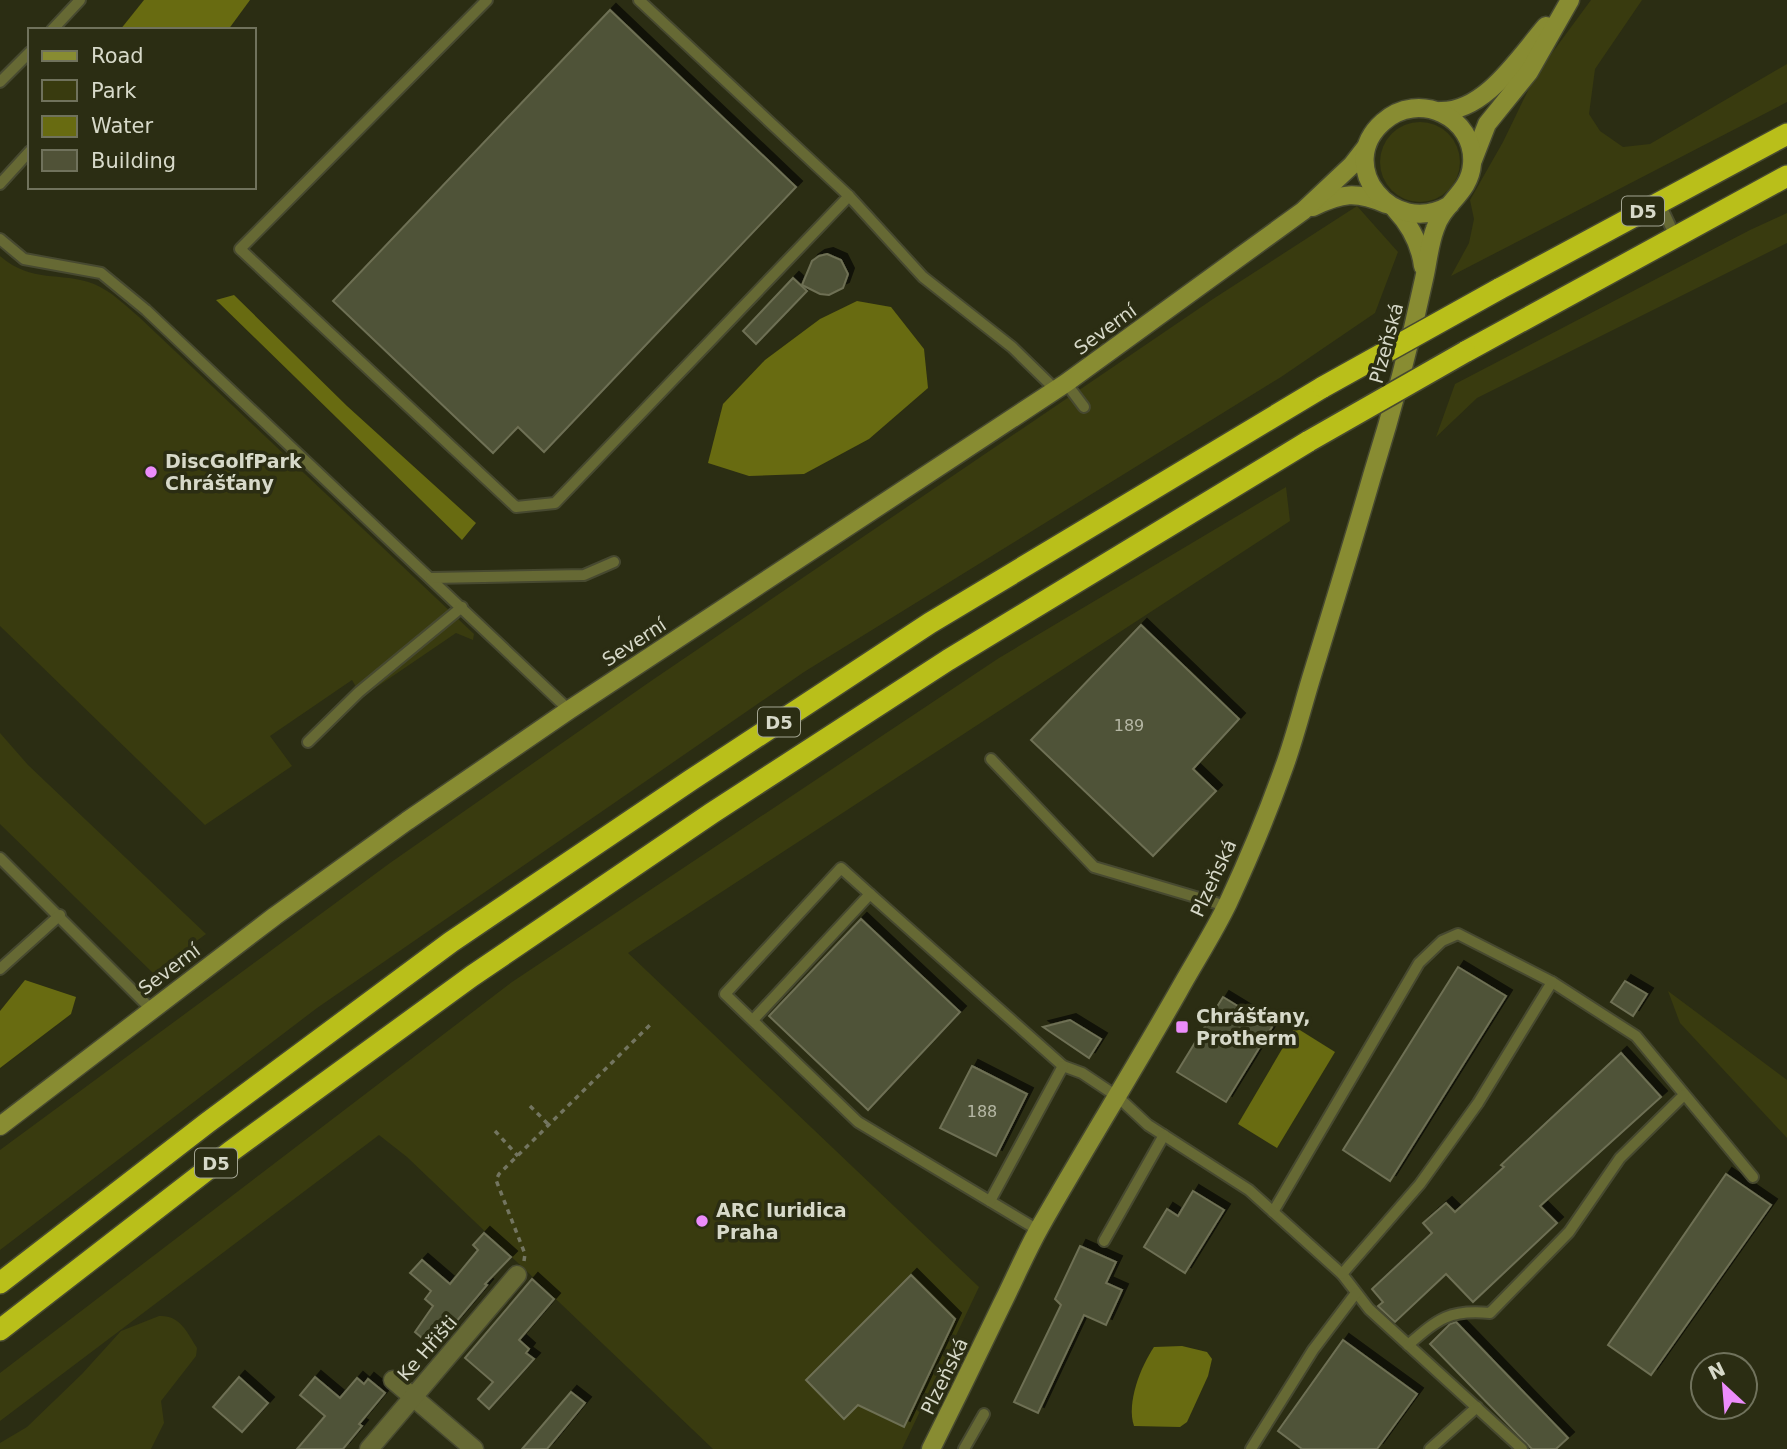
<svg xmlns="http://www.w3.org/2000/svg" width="1787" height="1449" font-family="'DejaVu Sans',sans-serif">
  <defs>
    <filter id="shadow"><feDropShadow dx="6" dy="-6" stdDeviation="0" flood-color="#0009"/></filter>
  </defs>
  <rect width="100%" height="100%" fill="#2b2d13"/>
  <g fill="#393b0f">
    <path d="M1591 0H1642L1595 69 1589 114 1600 131 1623 147 1650 144 1787 64V102L1451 276 1469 243 1474 219 1470 200 1503 142 1535 76Z"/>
    <circle cx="1420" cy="162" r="40"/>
    <path d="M1357 206 1398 252 1375 313 1281 377 804 672 317 1008 0 1250V1150L390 863 651 681 1213 299Z"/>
    <path d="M1787 213V243L1477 398 1436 437 1455 384 1750 230Z"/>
    <path d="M0 256C32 284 60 271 94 284 111 291 125 305 139 317L474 634 473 640 456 633 362 697 352 680 270 736 292 766 205 825 0 626Z"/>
    <path d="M1286 487 1290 521 628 953 979 1287 902 1449H713L407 1157 379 1135 0 1421V1373L512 982 999 658Z"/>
    <path d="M0 733 28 765 206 934 153 973 0 824Z"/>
    <path d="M1668 991 1787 1080V1138L1680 1023Z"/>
    <path d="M159 1316C180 1315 187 1332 197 1348L196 1356 161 1401 164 1423 151 1449H0V1443L27 1427 82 1374 121 1331Z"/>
  </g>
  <g fill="#686b11">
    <path d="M144 0H250L228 30H120Z"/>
    <path d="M234 295 347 406 476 523 462 540 216 300Z"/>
    <path d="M857 301 891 307 924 349 928 388 869 439 804 474 749 476 708 463 723 404 765 360 820 319Z"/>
    <path d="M25 980 76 997 71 1014 0 1068V1011Z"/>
    <path d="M1295 1027 1335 1052 1277 1148 1238 1124Z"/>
    <path d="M1182 1346 1207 1352 1212 1359 1208 1376 1187 1422 1180 1427 1134 1426C1126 1403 1141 1366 1154 1347Z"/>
  </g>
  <g fill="#505237" stroke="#6e7054" stroke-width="2" filter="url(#shadow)">
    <path d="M610 10 796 187 544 452 518 427 493 453 333 301Z"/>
    <path d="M827 254 841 260 848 274 843 288 829 295 820 294 802 285 812 261 819 256Z"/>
    <path d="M793 278 807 291 756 344 743 331Z"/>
    <path d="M1141 625 1239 719 1193 769 1216 791 1153 856 1031 740Z"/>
    <path d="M861 919 960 1012 868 1110 769 1016Z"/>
    <path d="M1458 967 1506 996 1390 1181 1343 1150Z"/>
    <path d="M1625 981 1647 994 1633 1016 1611 1002Z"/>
    <path d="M1223 997 1272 1027 1226 1102 1177 1072Z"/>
    <path d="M1070 1020 1101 1039 1089 1058 1043 1027Z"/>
    <path d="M1621 1053 1661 1097 1540 1206 1557 1223 1473 1302 1446 1274 1395 1322 1378 1306 1383 1302 1372 1289 1432 1233 1423 1223 1446 1203 1455 1212 1504 1167 1501 1165Z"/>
    <path d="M972 1066 1027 1094 996 1156 940 1128Z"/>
    <path d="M1726 1174 1771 1205 1651 1375 1608 1345Z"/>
    <path d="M1193 1191 1224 1210 1185 1273 1144 1247 1167 1209 1178 1216Z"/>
    <path d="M484 1233 511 1257 485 1284 487 1285 434 1348 415 1332 433 1306 425 1299 431 1291 410 1273 422 1260 450 1284 478 1250 473 1245Z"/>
    <path d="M1080 1246 1116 1262 1106 1283 1122 1290 1106 1325 1084 1315 1038 1413 1014 1402 1061 1305 1055 1299Z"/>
    <path d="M911 1275 955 1319 904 1427 858 1405 844 1419 806 1380Z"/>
    <path d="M532 1279 554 1299 519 1340 529 1349 526 1353 534 1359 489 1409 478 1399 493 1382 465 1358Z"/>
    <path d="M1456 1322 1568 1438 1556 1449H1532L1430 1344 1450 1324Z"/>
    <path d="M1343 1340 1417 1394 1377 1449H1302L1278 1431Z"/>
    <path d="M239 1377 268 1403 242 1432 213 1407Z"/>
    <path d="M315 1377 340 1398 357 1378 364 1384 368 1379 385 1393 359 1424 362 1426 343 1449H297L325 1416 300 1395Z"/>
    <path d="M571 1392 585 1403 547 1449H522Z"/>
  </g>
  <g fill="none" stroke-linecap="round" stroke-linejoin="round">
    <g stroke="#474930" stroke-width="14">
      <g id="lane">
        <path d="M487 0 240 249 516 507 555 503 849 196"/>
        <path d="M639 0 849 196 923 277 1012 347 1056 390"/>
        <path d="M52 30 80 0"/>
        <path d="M0 82 30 52"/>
        <path d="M0 184 30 151"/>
        <path d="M1659 202 1675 236"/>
        <path d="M0 239 24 259 101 273 146 310 569 710"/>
        <path d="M1066 383 1084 407"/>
        <path d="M431 578 584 575 614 562"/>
        <path d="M308 742 359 692 462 607"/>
        <path d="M991 759 1094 867 1226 906"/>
        <path d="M0 858 151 1009"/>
        <path d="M870 894 841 868 725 994 858 1122 1038 1230"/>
        <path d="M0 969 60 915"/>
        <path d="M753 1020 870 894 1063 1066 1082 1073 1118 1097 1148 1125 1249 1190 1342 1274 1369 1309 1522 1449"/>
        <path d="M990 1201 1063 1066"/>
        <path d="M1273 1212 1419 963 1442 941 1458 934 1552 982 1636 1036 1753 1177"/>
        <path d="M1104 1241 1164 1135"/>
        <path d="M1342 1274 1420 1184 1478 1103 1552 982"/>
        <path d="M1408 1345C1438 1319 1449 1309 1490 1313L1569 1232 1620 1158 1684 1095"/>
        <path d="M964 1449 984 1414"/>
        <path d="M1251 1449 1313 1350 1356 1293"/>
        <path d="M1430 1449 1477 1407"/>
      </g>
    </g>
    <g stroke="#474930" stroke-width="21">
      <g id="street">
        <path d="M393 1380 474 1449"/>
        <path d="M369 1449 517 1275"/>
      </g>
    </g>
    <g stroke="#474930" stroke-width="21">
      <g id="secondary">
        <path d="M1440 111C1485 112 1519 57 1546 26"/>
        <path d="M1473 160 1487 124 1529 72 1570 0"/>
        <path d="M1313 207C1342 193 1356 191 1386 204"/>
        <path d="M1395 209C1410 225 1420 243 1423 266"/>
        <path d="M0 1126 275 916 407 821 569 710 1066 383 1303 211 1352 165 1366 147"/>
        <path d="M931 1449C955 1401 979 1352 1002 1304 1015 1278 1026 1252 1040 1227 1085 1148 1133 1071 1178 992 1194 963 1213 934 1228 903 1248 860 1267 815 1283 770 1295 738 1303 704 1313 672 1333 607 1353 542 1372 476 1392 412 1410 345 1424 279 1428 262 1429 245 1435 229 1443 203 1470 193 1472 164 1476 117 1418 90 1383 122 1334 165 1392 239 1450 205"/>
      </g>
    </g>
    <g stroke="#474930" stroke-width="24">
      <g id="highway">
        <path d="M1499 289 1787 134"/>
        <path d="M1465 352 1787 176"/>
        <path d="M0 1283 207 1123 451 942 691 780 930 623 1323 387"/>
        <path d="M0 1330 230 1152 472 976 712 813 948 660 1309 441"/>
      </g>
    </g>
    <g stroke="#737560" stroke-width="3.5" stroke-dasharray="5 5" stroke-linecap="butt">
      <path d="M530 1106 549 1125"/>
      <path d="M495 1131 518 1156"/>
      <path d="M524 1261 525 1254 496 1180 499 1174 651 1024"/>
    </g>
    <use href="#lane" stroke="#666934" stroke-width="10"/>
    <use href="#street" stroke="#666934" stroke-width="18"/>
    <use href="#secondary" stroke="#888c32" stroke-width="18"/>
    <use href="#highway" stroke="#b9bf1a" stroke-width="21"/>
    <g stroke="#474930" stroke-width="24" stroke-linecap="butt">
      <g id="highway-bridge">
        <path d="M1323 387 1499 289"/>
        <path d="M1309 441 1465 352"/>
      </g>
    </g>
    <use href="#highway-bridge" stroke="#b9bf1a" stroke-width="21"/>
  </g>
  <g fill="#ec8cfb" stroke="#2b2d13" stroke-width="2.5">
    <circle cx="151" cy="472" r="7"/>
    <rect x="1175" y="1020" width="14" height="14" rx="3.5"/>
    <circle cx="702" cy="1221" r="7"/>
  </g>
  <g text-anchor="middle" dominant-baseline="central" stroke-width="7" stroke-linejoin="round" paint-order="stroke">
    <g font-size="16" fill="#b5b7a4">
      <text x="1129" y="725">189</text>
      <text x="982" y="1111">188</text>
    </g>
    <g fill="#2b2d13" stroke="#a3a592" stroke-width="2">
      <rect x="1622" y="196.5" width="42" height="29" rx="5"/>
      <rect x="758" y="707.5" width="42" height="29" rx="5"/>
      <rect x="195" y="1148.5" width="42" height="29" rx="5"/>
    </g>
    <g font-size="18" font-weight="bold" fill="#d7d9c9">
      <text x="1643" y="211">D5</text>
      <text x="779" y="722">D5</text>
      <text x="216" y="1163">D5</text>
    </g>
    <g font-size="19" fill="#d7d9c9" stroke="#2b2d13">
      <text transform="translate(1105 329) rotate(-36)">Severní</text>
      <text transform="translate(1386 343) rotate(-75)">Plzeňská</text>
      <text transform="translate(634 642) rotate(-33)">Severní</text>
      <text transform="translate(1213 878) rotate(-65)">Plzeňská</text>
      <text transform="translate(169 969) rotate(-37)">Severní</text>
      <text transform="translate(427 1348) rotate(-49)">Ke Hřišti</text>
      <text transform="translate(944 1376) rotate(-64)">Plzeňská</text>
    </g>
    <g font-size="19" font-weight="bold" fill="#d7d9c9" stroke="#2b2d13" text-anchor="start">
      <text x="165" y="461">DiscGolfPark<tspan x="165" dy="22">Chrášťany</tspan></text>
      <text x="1196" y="1016">Chrášťany,<tspan x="1196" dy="22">Protherm</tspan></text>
      <text x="716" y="1210">ARC Iuridica<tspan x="716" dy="22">Praha</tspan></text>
    </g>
  </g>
  <rect x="28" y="28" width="228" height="161" fill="#2b2d13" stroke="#70725c" stroke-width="2"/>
  <rect x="42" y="51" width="35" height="10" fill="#888c32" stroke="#70725c" stroke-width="2"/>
  <text x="91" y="63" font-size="21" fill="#d7d9c9">Road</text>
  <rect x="42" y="80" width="35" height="21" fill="#393b0f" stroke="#70725c" stroke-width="2"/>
  <text x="91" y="98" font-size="21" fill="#d7d9c9">Park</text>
  <rect x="42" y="116" width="35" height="21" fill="#686b11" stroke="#70725c" stroke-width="2"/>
  <text x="91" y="133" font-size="21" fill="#d7d9c9">Water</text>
  <rect x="42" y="150" width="35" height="21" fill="#505237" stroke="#70725c" stroke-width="2"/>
  <text x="91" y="168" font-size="21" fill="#d7d9c9">Building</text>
  <g transform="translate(1724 1386) rotate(334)"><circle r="33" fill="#2b2d13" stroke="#70725c" stroke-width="2"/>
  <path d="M0-5L12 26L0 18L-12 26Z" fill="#ec8cfb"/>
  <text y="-10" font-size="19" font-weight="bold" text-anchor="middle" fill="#d7d9c9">N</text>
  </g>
</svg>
